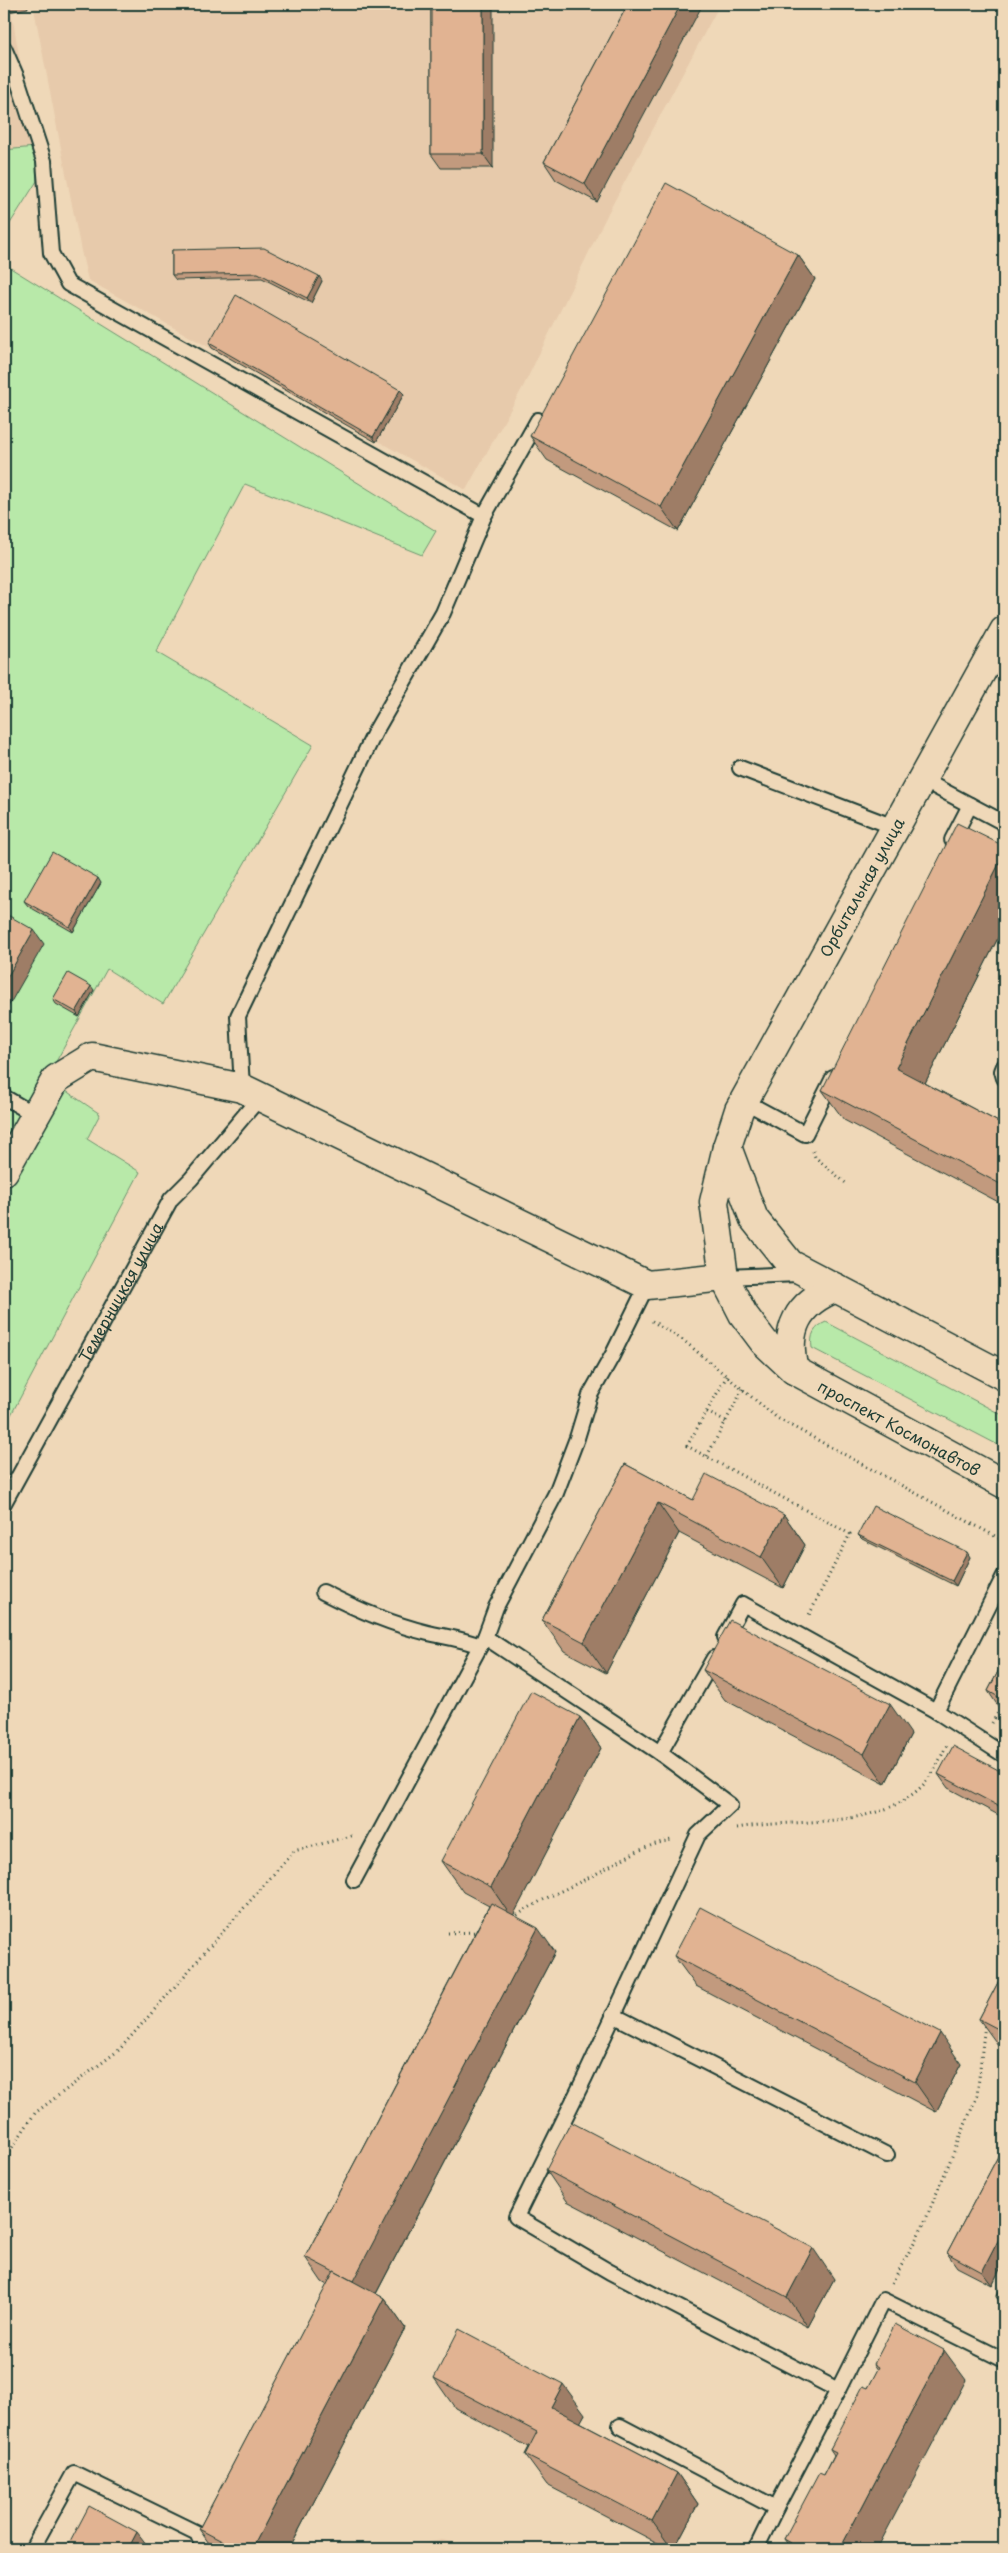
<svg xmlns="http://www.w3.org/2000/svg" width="1008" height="2553" font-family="'Playpen Sans',sans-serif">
  <rect width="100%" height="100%" fill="#efd8b8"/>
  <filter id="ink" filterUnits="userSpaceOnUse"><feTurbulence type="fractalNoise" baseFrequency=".02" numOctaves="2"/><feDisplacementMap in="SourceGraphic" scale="10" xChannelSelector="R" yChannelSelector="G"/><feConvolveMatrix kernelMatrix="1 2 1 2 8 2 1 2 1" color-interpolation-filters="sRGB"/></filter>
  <g filter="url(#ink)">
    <g fill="#e7caab">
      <path d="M4 4H10L35 147 4 150Z"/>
      <path d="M33 4H720L608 213 524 385 466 490 88 280 81 251Z"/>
      <path d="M442 2540 483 2549H395Z"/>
    </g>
    <g fill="#b8e9a9" stroke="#6c936e">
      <path d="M35 147 37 181 4 233V150Z"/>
      <path d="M4 264 436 531 422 555 245 484 156 652 313 745 163 1004 107 969 47 1078 100 1114 87 1139 140 1172 4 1428Z"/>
      <path d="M826 1322 1004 1416V1448L812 1348C810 1335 814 1327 826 1322Z"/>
    </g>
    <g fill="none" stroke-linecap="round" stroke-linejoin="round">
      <g stroke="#1f3d34" stroke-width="18">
        <g id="lane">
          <path d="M4 48 17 78 44 161 51 253 68 284 484 516"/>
          <path d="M740 768 894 827"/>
          <path d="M921 779 1004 823"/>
          <path d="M952 840 970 805"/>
          <path d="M1004 1066 1002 1071 1004 1078"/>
          <path d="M242 1088 238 1016 375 732 443 613 484 516 538 420"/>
          <path d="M4 1097 35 1115"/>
          <path d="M744 1101 805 1134 833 1078"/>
          <path d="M724 1277 799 1274"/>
          <path id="s1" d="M4 1503 171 1199 191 1179 260 1097"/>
          <path d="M1004 1576 936 1711 1004 1755"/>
          <path d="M323 1592C356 1609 391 1624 428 1633 446 1637 463 1639 480 1646"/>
          <path d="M485 1637 660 1753 714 1658"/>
          <path d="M725 1637 743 1604 936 1711"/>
          <path d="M660 1753 730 1805 698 1835 585 2077 516 2217 610 2272 838 2390 883 2300 1004 2360"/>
          <path d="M354 1880 485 1637 496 1607 556 1493 577 1438 590 1395 612 1356 647 1285"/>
          <path d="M613 2015 887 2155"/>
          <path d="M620 2426 776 2508"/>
          <path d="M32 2549 74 2473 197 2533 204 2549"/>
          <path d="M756 2549 776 2508 838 2390"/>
        </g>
      </g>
      <g stroke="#1f3d34" stroke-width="31">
        <path id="street" d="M4 1171 56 1079 92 1057 242 1088 647 1285 724 1277"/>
      </g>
      <g stroke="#1f3d34" stroke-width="31">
        <g id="secondary">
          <path id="s2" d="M1004 631 739 1110 727 1147 714 1202 724 1277 743 1314 764 1342 794 1370 1004 1484"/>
          <path d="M727 1147 754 1219 790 1264 1004 1376"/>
          <path d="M794 1370C784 1330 797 1303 836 1288"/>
        </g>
      </g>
      <g stroke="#1f3d34" stroke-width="3" stroke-dasharray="1 4" stroke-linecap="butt">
        <path d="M813 1151 815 1157 848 1185"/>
        <path d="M652 1321 683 1340 777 1418 1004 1541"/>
        <path d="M727 1376 687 1446 850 1534 808 1617"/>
        <path d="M707 1412 726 1422"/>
        <path d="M707 1456 743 1389"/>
        <path d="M992 1723 1004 1702"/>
        <path d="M737 1828C798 1817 887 1833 930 1777 937 1767 942 1754 948 1743"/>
        <path d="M513 1918C539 1900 560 1892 588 1878 616 1864 641 1845 672 1840"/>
        <path d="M448 1933 478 1932"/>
        <path d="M4 2160 35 2113 119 2050 294 1851 355 1835"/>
        <path d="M892 2283 923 2226 977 2096 985 2023"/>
      </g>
      <use href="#lane" stroke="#efd8b8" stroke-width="14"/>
      <use href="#street" stroke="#efd8b8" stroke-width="28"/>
      <use href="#secondary" stroke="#efd8b8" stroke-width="28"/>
    </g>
    <g fill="#c29a7e" stroke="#1f3d34">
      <path d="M4 4H27L28 8 4 13Z"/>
      <path d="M431 4 493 168H441L431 154Z"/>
      <path d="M628 4 597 202 556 180 544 162Z"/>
      <path d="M4 106 8 119 4 120Z"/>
      <path d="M172 250 322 281 311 303 262 278 176 280 172 275Z"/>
      <path d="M798 255 815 279 678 531 547 460 530 436Z"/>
      <path d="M209 343 400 390 404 394 376 442 212 348Z"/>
      <path d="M1004 846V926L925 1083 1004 1125V1205L844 1120 822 1090Z"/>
      <path d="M101 883 73 932 28 906 24 901Z"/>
      <path d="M94 990 79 1017 56 1004 53 999Z"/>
      <path d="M625 1464 693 1500 784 1515 805 1545 783 1588 679 1533 606 1673 564 1651 542 1620Z"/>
      <path d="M858 1535 970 1557 956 1586 862 1539Z"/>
      <path d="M1004 1660V1715L988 1691Z"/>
      <path d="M703 1670 911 1734 885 1784 725 1700Z"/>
      <path d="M580 1717 601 1748 513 1915 555 1952 376 2294 384 2298 405 2328 289 2549H213L199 2529 327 2285 322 2282 305 2257 489 1906 463 1892 441 1861Z"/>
      <path d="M1004 1773V1818L948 1788 938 1774Z"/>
      <path d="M674 1956 961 2064 936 2112 696 1986Z"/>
      <path d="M1004 1971V2051L1001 2049 979 2019Z"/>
      <path d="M1004 2145V2261L992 2285 957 2267 947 2253Z"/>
      <path d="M546 2170 834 2279 808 2327 567 2201Z"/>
      <path d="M1004 2282V2307L996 2297Z"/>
      <path d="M874 2364 966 2380 789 2546 784 2539 824 2475 834 2455 830 2449 868 2388 878 2370Z"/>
      <path d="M434 2378 585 2414 580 2422 677 2473 698 2504 674 2549H669L547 2485 525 2455 529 2447 455 2408Z"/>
    </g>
    <g fill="#9e7d66" stroke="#1f3d34">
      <path d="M483 4H493V168L483 154Z"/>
      <path d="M681 4H703L597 202 585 184Z"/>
      <path d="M4 106 8 119 5 114 4 111Z"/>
      <path d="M798 255 815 279 678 531 661 507Z"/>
      <path d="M319 276 322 281 311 303 307 298Z"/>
      <path d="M400 390 404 394 376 442 373 437Z"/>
      <path d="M1004 854V926L917 1099 896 1068Z"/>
      <path d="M98 878 101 883 73 932 70 927Z"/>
      <path d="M34 930 44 944 4 1014V983Z"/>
      <path d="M91 986 94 990 79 1017 76 1012Z"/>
      <path d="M658 1503 679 1533 606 1673 584 1642Z"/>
      <path d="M784 1515 805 1545 783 1588 761 1557Z"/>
      <path d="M967 1552 970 1557 956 1586 952 1581Z"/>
      <path d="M890 1704 911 1734 885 1784 864 1754Z"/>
      <path d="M580 1717 601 1748 512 1918 491 1887Z"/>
      <path d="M538 1928 555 1952 369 2307 352 2282Z"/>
      <path d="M940 2033 961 2064 936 2112 915 2082Z"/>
      <path d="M1004 2229V2261L992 2285 982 2272Z"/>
      <path d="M813 2248 834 2279 808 2327 787 2297Z"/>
      <path d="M384 2298 405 2328 289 2549H252Z"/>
      <path d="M944 2350 966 2380 877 2549H840Z"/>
      <path d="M563 2384 585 2414 572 2438 551 2407Z"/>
      <path d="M677 2473 698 2504 674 2549H672L652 2521Z"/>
      <path d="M137 2532 150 2549H128Z"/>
    </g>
    <g fill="#e1b392" stroke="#1f3d34">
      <rect x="431" y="4" width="52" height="150"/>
      <path d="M628 4H681L585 184 544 162Z"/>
      <path d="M666 183 798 255 661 507 530 436Z"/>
      <path d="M264 248 319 276 307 298 258 273 172 275V250Z"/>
      <path d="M236 295 400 390 373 437 209 343Z"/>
      <path d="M957 823 1004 846V854L896 1068 1004 1125V1186L822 1090Z"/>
      <path d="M52 852 98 878 70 927 24 901Z"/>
      <path d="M4 913 34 930 4 983Z"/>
      <path d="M68 973 91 986 76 1012 53 999Z"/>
      <path d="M625 1464 693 1500 706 1474 784 1515 761 1557 658 1503 584 1642 542 1620Z"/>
      <path d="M873 1506 967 1552 952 1581 858 1535Z"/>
      <path d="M730 1620 890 1704 864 1754 703 1670Z"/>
      <path d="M1004 1660V1700L988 1691Z"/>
      <path d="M531 1691 580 1717 491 1887 441 1861Z"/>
      <path d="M953 1746 1004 1773V1809L938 1774Z"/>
      <path d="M491 1903 538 1928 353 2281 334 2271V2272L305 2257Z"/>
      <path d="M700 1907 940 2033 915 2082 674 1956Z"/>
      <path d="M1004 1971V2032L979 2019Z"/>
      <path d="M571 2122 813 2248 787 2297 546 2170Z"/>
      <path d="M1004 2145V2229L982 2272 947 2253Z"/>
      <path d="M334 2271 384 2298 252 2549H237L199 2529Z"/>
      <path d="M1004 2282V2301L996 2297Z"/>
      <path d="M895 2324 944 2350 840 2549H787L791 2543 784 2539 819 2473 824 2475 836 2452 830 2449 863 2386 868 2388 879 2367 874 2364Z"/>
      <path d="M459 2329 563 2384 551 2407 677 2473 652 2521 525 2455 537 2432 434 2378Z"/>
      <path d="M89 2506 137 2532 128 2549H72L73 2548 68 2546Z"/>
    </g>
  </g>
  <g text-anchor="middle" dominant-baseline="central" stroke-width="4" stroke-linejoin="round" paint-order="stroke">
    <g font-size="16" fill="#1f3d34" stroke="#efd8b8">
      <text transform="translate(861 887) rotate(-61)">Орбитальная улица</text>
      <text stroke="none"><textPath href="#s1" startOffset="241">Темерницкая улица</textPath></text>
      <text stroke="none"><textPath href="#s2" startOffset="956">проспект Космонавтов</textPath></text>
    </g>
  </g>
  <rect width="1008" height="2553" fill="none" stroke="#efd8b8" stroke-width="20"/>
  <rect x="10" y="10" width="988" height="2533" fill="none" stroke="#1f3d34" stroke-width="2" filter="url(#ink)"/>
</svg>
